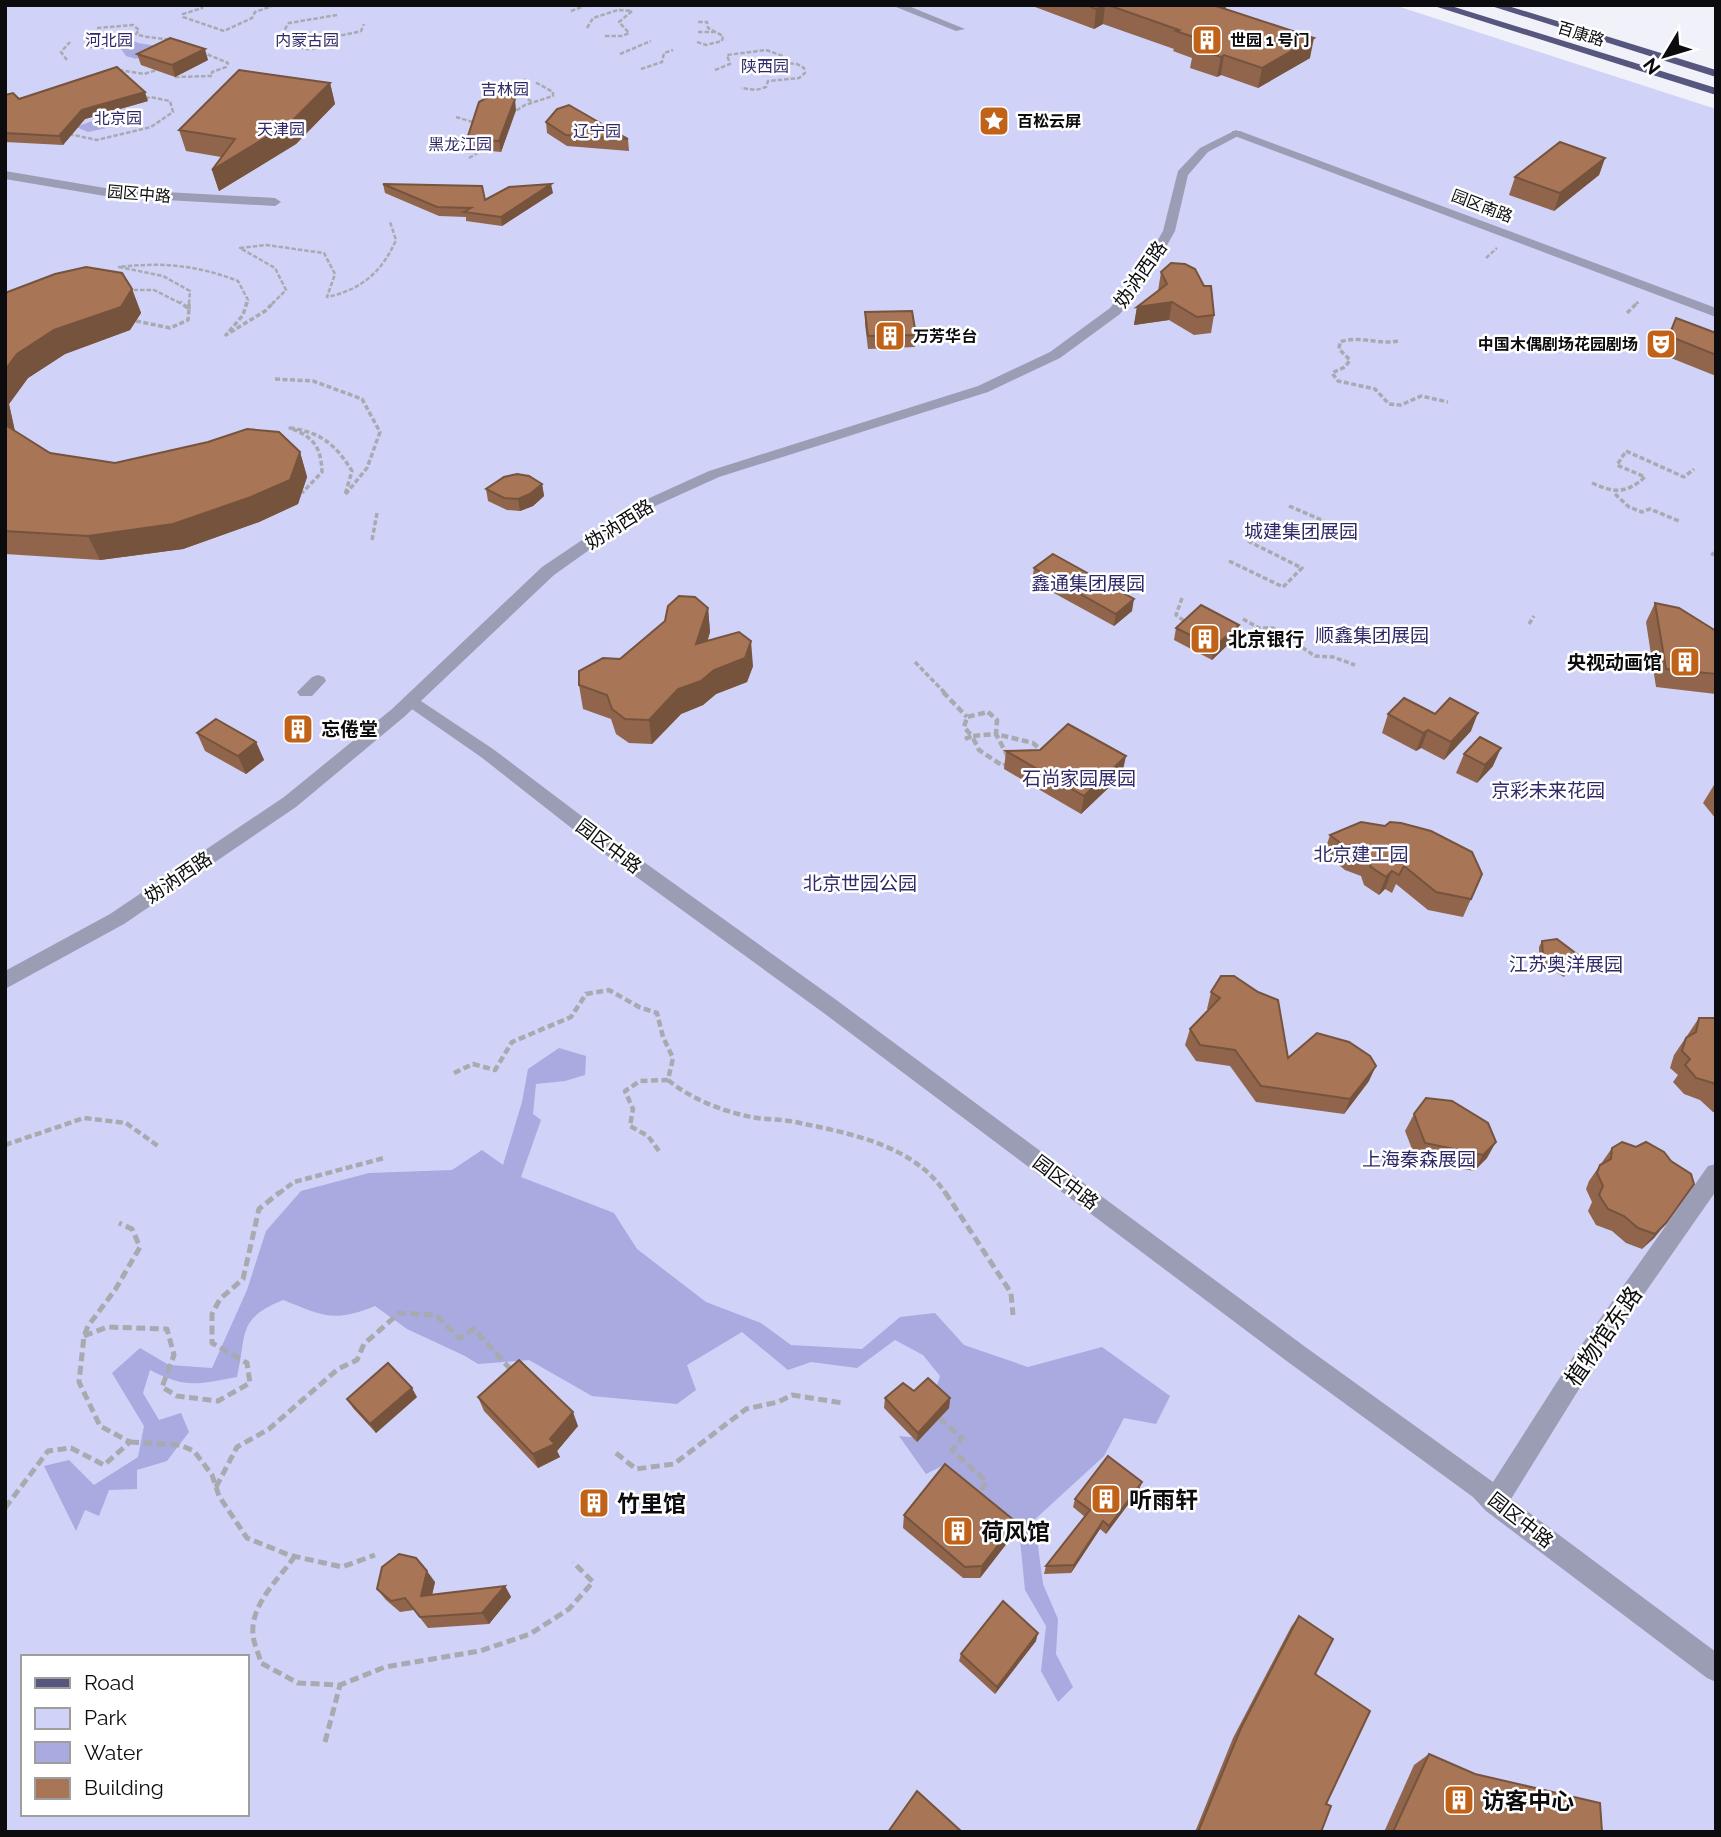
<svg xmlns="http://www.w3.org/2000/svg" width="1721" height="1837" font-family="Raleway,'Noto Sans SC',sans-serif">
  <rect width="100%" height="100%" fill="#f1f2f9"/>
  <path fill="#d0d2f8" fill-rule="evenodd" d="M5 5H1394L1716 109V1832H5ZM23 1657H247V1814H23Z"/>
  <g fill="#a8aae0">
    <path d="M121 34 138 43 157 46 136 59 126 56 122 50 90 48 92 44Z"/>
    <path d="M125 109H137L140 112 137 113 144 120 88 132 76 127Z"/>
    <path d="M559 1048 586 1056 585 1075 565 1081 536 1084 533 1114 541 1120 521 1177 614 1213 637 1249 706 1302 761 1323 791 1345 862 1349 900 1317 935 1313 964 1345 1028 1367 1102 1347 1170 1396 1156 1424 1124 1418 1104 1456 1032 1522 1037 1539 1043 1584 1058 1619 1056 1654 1073 1687 1058 1702 1041 1671 1046 1626 1025 1590 1020 1540 1009 1517 944 1465 926 1474 899 1436 921 1438 940 1376 923 1355 895 1340 857 1368 811 1362 788 1370 742 1332 687 1365 696 1390 677 1404 592 1396 529 1360 478 1364 465 1356 407 1329 375 1306C332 1323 325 1316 283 1300 236 1319 247 1335 237 1377 197 1384 187 1389 150 1370L143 1393 159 1420 181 1413 189 1432 167 1461 137 1470V1489L109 1490 99 1516 85 1510 76 1531 44 1466 69 1460 94 1485 138 1457 144 1426 112 1373 140 1348 169 1365 212 1368 247 1290 266 1231 301 1191 369 1173 452 1170 482 1150 503 1165 522 1102 528 1069Z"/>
  </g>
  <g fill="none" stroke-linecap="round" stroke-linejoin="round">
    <g stroke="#a9aaaf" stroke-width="2.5" stroke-dasharray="4.5 2" stroke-linecap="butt">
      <path d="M201 5 202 8 183 14V17L224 31 252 18 255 12 275 5"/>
      <path d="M571 11 587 5"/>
      <path d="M337 15 289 23 283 32 287 35V42C315 54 309 50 333 38 342 34 352 34 361 31L364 24"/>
      <path d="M97 28 133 25 139 30 136 34C155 41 176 36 193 47"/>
      <path d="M587 28 593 18 618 10 632 11 619 22 629 33 622 36H603"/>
      <path d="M698 32H714"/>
      <path d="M697 42 706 45 722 41 723 36 708 28 707 22H698"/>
      <path d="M620 54 651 41"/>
      <path d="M67 60 61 52 70 42"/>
      <path d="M641 69 662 62 664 53 673 50"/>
      <path d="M119 70 144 74 157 70"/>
      <path d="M715 70 730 64 727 55 766 50 783 56 777 62 797 64 804 68 805 73 799 78 768 81 766 87 756 90 741 88"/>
      <path d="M175 77 212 76V72L226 67 228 63 204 53"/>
      <path d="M526 79 521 82V94L532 102"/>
      <path d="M511 114 525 105 553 96V92L535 82"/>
      <path d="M456 117 476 123"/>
      <path d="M69 134 97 140 151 127 173 112 170 101 150 97 142 100"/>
      <path d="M469 158 483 150"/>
      <path d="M1486 258 1497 248"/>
      <path d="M127 290H154L182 304"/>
      <path d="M189 304 190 291 163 276 119 267C162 262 197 265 238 281L248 300 247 304"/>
      <path d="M272 304 286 290 275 268 240 248 266 245 324 253 335 274 327 297C361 290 382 272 396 240L390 222"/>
      <path d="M1636 304 1638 302"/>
    </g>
    <g stroke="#a9aaaf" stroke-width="3.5" stroke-dasharray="5 2.5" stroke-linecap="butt">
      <path d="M247 302 243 315 226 335 265 311 274 302"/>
      <path d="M189 309V302"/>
      <path d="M1627 313 1638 302"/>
      <path d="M136 321 170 328 188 320 189 309 180 302"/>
      <path d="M1398 341C1378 345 1359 335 1340 342L1339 349 1350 360 1345 367 1332 373 1338 381 1375 389 1389 404 1401 405 1421 396 1448 402"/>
      <path d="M275 379 313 381 362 399 380 432 367 468 345 495 352 471C336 445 321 432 290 428 314 437 321 447 322 472L302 493"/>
      <path d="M1592 483C1614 493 1626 494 1645 477L1617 465 1626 451 1684 477 1694 469"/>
      <path d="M1615 494 1629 507 1642 512 1650 509 1679 521"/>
      <path d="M1289 506 1324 521"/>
      <path d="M372 540 377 513"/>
      <path d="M1711 555 1716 552"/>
      <path d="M1229 561 1283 587 1302 568 1248 541"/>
      <path d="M1182 598 1176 615 1187 623"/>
      <path d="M1243 619 1259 628H1273L1315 656 1333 657 1355 665"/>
      <path d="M1529 624 1534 616"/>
      <path d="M915 662 945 693"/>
    </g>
    <g stroke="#a9aaaf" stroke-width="4.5" stroke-dasharray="7 3.5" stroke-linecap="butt">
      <path d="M943 692 967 717"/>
      <path d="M988 712 997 720 996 734 972 736 964 727 967 717Z"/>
      <path d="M965 739 972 736 979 750 1003 766 1009 763"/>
      <path d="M1008 757 996 734 1033 743 1043 752"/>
      <path d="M454 1073 473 1064 495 1070 512 1042 571 1017 586 994 609 990 639 1007 657 1013 663 1037 673 1058 668 1080 640 1081 625 1091 633 1109 630 1126 648 1136 659 1151"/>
      <path d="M668 1080C691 1099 722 1111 751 1117 767 1120 784 1119 800 1123 853 1134 915 1146 946 1194"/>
      <path d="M5 1145 84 1118 126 1123 158 1146"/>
      <path d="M278 1194 294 1182 384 1158"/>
    </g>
    <g stroke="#a9aaaf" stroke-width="5" stroke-dasharray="9 4.5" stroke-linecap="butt">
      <path d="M945 1192 1011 1293 1013 1315"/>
      <path d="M84 1336 107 1327 167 1329 174 1355 162 1387 177 1396 218 1401 250 1383 247 1363 212 1343V1314L220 1299 243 1279 259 1209 280 1192"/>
      <path d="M939 1418 962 1438 952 1450 987 1482 977 1495"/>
      <path d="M130 1442 180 1445 194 1451 212 1475 219 1496 247 1538 289 1555 342 1567 375 1555"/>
      <path d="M616 1453 636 1469 674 1464 746 1409 778 1402 792 1395 843 1403"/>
      <path d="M216 1487 237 1447 269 1429 338 1369 357 1360 364 1344 399 1313 436 1315 459 1338 474 1329 512 1371"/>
      <path d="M5 1508 48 1451 71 1448 104 1465 130 1442 100 1426 79 1382 84 1336 88 1326 115 1290 140 1247 132 1229 119 1223"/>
      <path d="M295 1556C279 1579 250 1604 253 1635 254 1645 259 1654 261 1663L298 1683 340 1685 385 1667 480 1651 530 1634 569 1609 593 1582 573 1562"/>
      <path d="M325 1742 340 1685"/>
    </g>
    <path fill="#9b9db5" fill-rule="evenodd" d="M318 675 324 677 326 681 312 696H300L297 692 312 677Z"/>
    <path fill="#9b9db5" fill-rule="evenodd" d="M1236 130 1242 133 1240 135 1208 152 1188 175 1175 231 1152 272 1120 314 1060 358 988 392 719 477 644 511 554 575 404 717 296 807 124 924 5 989V971L110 914 284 797 392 709 542 567 634 505 709 471 978 386 1050 352 1110 308 1140 271 1163 231 1178 171 1200 148Z"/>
    <g fill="#9b9db5" fill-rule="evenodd">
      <path d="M891 5H906L965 29 956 31Z"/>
      <path d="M1232 131H1240L1716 308V317L1232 135Z"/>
      <path d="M5 171 111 189 275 198 281 202 275 206 111 197 5 179Z"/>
      <path d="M412 695 493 749 616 842 835 999 1304 1346 1493 1482 1573 1357 1708 1166 1716 1164V1191L1589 1373 1511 1499 1716 1652V1682L1707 1678 1486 1511 1473 1497 1288 1362 821 1011 602 852 481 757 406 705 403 701 406 697Z"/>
    </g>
    <g fill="#56567f" fill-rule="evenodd">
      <path d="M1431 5H1448L1716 88V95Z"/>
      <path d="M1488 5H1505L1716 70V77Z"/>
    </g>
  </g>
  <g fill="#90654b">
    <path d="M1035 5H1226L1225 9 1310 58 1258 88 1221 75 1217 77 1190 68 1192 58 1173 51 1174 49 1103 24 1094 29 1035 7Z"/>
    <path d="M137 54 208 60 175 77 141 65Z"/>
    <path d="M330 83 335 104 296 144 219 191 212 170 221 157 186 151 179 130Z"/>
    <path d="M5 95 19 99 148 101 85 119 63 145 5 142Z"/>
    <path d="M516 110 501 152 469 149 467 139Z"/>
    <path d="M546 122 628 139 629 151 567 146 547 133Z"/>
    <path d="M1605 158 1599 175 1554 211 1509 195 1515 177Z"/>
    <path d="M383 184 485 200 553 193 502 226 466 221V217L439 216 385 193Z"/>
    <path d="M1161 272 1214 315 1211 333 1194 335 1169 320 1134 325 1137 307 1158 291Z"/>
    <path d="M132 289 141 313 130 330 65 354 28 378 9 404 15 431 50 453 115 463 300 452 307 477 298 504 259 522 183 549 100 560 5 554V293Z"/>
    <path d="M865 312 916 335 915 347 868 349 865 324Z"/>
    <path d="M1676 318 1716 333V376L1661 354Z"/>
    <path d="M542 484 544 496 533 506 520 511 507 510 488 501 486 489Z"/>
    <path d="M1034 568 1132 611 1114 626 1032 581Z"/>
    <path d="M1655 603 1716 631V694L1656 687 1646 622Z"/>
    <path d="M708 608 710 632 708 640 753 666 747 682 716 694 703 705 681 714 652 744 629 743 616 734 611 719 583 709 579 685 620 659Z"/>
    <path d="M1176 628 1236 637 1212 660 1174 640Z"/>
    <path d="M1388 714H1435L1471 731 1444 760 1421 748 1416 751 1382 733Z"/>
    <path d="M197 733 256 742 264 760 246 774 205 751Z"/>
    <path d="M1006 751 1122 775 1081 814 1004 769Z"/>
    <path d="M1464 754 1493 766 1477 783 1456 773Z"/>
    <path d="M1714 785H1716V819L1703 803Z"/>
    <path d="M1361 822 1471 899 1463 917 1428 910 1396 884 1392 893 1385 889 1379 895 1364 885 1361 876 1345 870 1324 853 1330 835Z"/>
    <path d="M1542 941 1578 955 1564 977 1539 962V947Z"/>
    <path d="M1221 976 1288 1058 1369 1081 1344 1114 1256 1102 1230 1066 1196 1061 1185 1045 1190 1029 1209 1010 1207 1009 1211 992Z"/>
    <path d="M1699 1018H1716V1112H1713L1700 1100 1684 1094 1673 1082 1678 1075 1670 1068 1674 1055Z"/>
    <path d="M1426 1098 1487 1158 1474 1171 1416 1159 1405 1131 1414 1114Z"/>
    <path d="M1612 1148 1666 1223 1654 1238 1642 1249 1626 1243 1612 1231 1596 1225 1588 1211 1592 1202 1586 1189 1589 1181Z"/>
    <path d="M914 1391 950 1398 949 1408 917 1442 884 1408 885 1398Z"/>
    <path d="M417 1397 376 1433 353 1408 347 1399Z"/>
    <path d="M478 1397 578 1426 557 1451 560 1457 538 1468 484 1411Z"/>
    <path d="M1139 1490 1106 1534 1100 1529 1071 1573 1044 1574 1046 1566 1085 1517 1073 1507 1075 1499Z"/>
    <path d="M904 1515 1016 1522 1014 1534 980 1578H963L903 1528Z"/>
    <path d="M435 1582 432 1595 505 1586 511 1597 489 1624 428 1628 414 1610 400 1612 386 1600 377 1589Z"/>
    <path d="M1299 1616 1315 1674 1326 1804 1321 1832H1195L1233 1738 1291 1627Z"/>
    <path d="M1036 1641 995 1694 959 1661 961 1654Z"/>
    <path d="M1429 1754 1602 1832H1384L1414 1765Z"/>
  </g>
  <g fill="#76533d">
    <path d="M1103 5H1105L1103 24 1094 29 1096 9Z"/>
    <path d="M1217 5H1226L1224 19 1213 26Z"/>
    <path d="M1314 38 1310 58 1258 88 1262 68Z"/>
    <path d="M205 49 208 60 175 77 172 65Z"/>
    <path d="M1224 55 1221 75 1217 77 1221 57Z"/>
    <path d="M330 83 335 104 296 144 219 191 212 170Z"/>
    <path d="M145 92 148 101 85 119 63 145 59 136 82 110Z"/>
    <path d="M515 99 516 110 501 152 499 141Z"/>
    <path d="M1605 158 1599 175 1554 211 1560 193Z"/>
    <path d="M551 184 553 193 502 226 501 217Z"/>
    <path d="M132 289 141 313 130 330 65 354 28 378 9 404 19 451 7 426 5 417V370L17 354 54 330Z"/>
    <path d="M1172 302 1169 320 1134 325 1137 307Z"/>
    <path d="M300 452 307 477 298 504 259 522 183 549 100 560 88 536Z"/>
    <path d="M542 484 544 496 533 506 520 511 518 499Z"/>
    <path d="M1134 599 1132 611 1114 626 1116 614Z"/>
    <path d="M708 608 710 632 698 668 696 644Z"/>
    <path d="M1239 625 1236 637 1212 660 1214 647Z"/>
    <path d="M751 641 753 666 747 682 716 694 703 705 681 714 652 744 649 720 678 689Z"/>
    <path d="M1478 713 1471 731 1444 760 1451 742Z"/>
    <path d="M1428 730 1421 748 1416 751 1423 733Z"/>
    <path d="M256 742 264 760 246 774 238 756Z"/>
    <path d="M1501 748 1493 766 1477 783 1485 765Z"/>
    <path d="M1126 756 1122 775 1081 814 1084 796Z"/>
    <path d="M1392 871 1385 889 1379 895 1386 877Z"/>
    <path d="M1376 1066 1369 1081 1344 1114 1350 1099Z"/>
    <path d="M1496 1142 1487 1158 1474 1171 1483 1155Z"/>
    <path d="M1666 1223 1654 1238 1642 1249 1655 1234Z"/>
    <path d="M412 1388 417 1397 376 1433 370 1424Z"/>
    <path d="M950 1398 949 1408 917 1442 918 1433Z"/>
    <path d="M573 1412 578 1426 557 1451 560 1457 538 1468 533 1454 550 1439Z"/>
    <path d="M1142 1482 1139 1490 1106 1534 1109 1526Z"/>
    <path d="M1103 1521 1100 1529 1071 1573 1074 1565Z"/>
    <path d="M1016 1522 1014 1534 980 1578 982 1566Z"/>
    <path d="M427 1571 435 1582 429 1608 421 1596Z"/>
    <path d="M505 1586 511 1597 489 1624 482 1613Z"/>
    <path d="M1038 1633 1036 1641 995 1694 997 1687Z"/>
  </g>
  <g fill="#a87657" stroke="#76533d" stroke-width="2">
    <path d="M1086 5H1103L1096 9Z"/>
    <path d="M1108 5H1217L1216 6 1314 38 1262 68 1224 55 1221 57 1193 48 1205 41 1176 31 1179 30Z"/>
    <path d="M170 38 205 49 172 65 137 54Z"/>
    <path d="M117 67 145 92 82 110 59 136 5 133V95L13 93 19 99Z"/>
    <path d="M239 70 330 83 290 123 212 170 235 139 179 130Z"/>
    <path d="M499 91 515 99 499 141 467 139 479 102Z"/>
    <path d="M569 105 628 139 566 135 546 122 557 109Z"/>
    <path d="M1560 142 1605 158 1560 193 1515 177Z"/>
    <path d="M383 184 482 186 485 200 509 187 551 184 501 217 464 212 471 208 437 207Z"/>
    <path d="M1171 263 1185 264 1195 269 1204 286H1211L1214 315 1197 317 1172 302 1137 307 1167 284 1161 272Z"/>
    <path d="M86 267 122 273 132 289 121 307 54 330 17 354 5 370V293L55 274Z"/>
    <path d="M912 311 916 335 868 336 865 312Z"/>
    <path d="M1676 318 1716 333V355L1669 336Z"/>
    <path d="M5 417 7 426 50 453 115 463 208 442 247 429 279 432 300 452 290 480 251 497 173 524 88 536 5 531Z"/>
    <path d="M517 474 529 476 542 484 530 494 518 499 504 498 486 489 504 477Z"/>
    <path d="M1053 554 1134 599 1116 614 1034 568Z"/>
    <path d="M679 596 695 597 708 608 696 644 739 632 751 641 745 658 714 670 701 681 678 689 649 720 625 719 612 709 607 695 579 685V671L603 658 620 659 665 621 668 606Z"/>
    <path d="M1655 603 1679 608 1716 631V674L1666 669Z"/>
    <path d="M1201 605 1239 625 1214 647 1176 628Z"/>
    <path d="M1404 698 1435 714 1450 698 1478 713 1451 742 1428 730 1423 733 1388 714Z"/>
    <path d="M216 719 256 742 238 756 197 733Z"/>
    <path d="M1068 724 1126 756 1084 796 1006 751 1040 750Z"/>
    <path d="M1480 737 1501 748 1485 765 1464 754Z"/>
    <path d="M1361 822 1385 826 1390 822 1401 823 1431 831 1472 852 1482 874 1471 899 1436 892 1404 866 1399 875 1392 871 1386 877 1371 867 1368 858 1352 852 1330 835Z"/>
    <path d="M1557 939 1578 955 1567 971 1543 956 1542 941Z"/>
    <path d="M1221 976H1234L1258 992 1278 1000 1288 1058 1317 1033 1349 1042 1370 1056 1376 1066 1350 1099 1261 1086 1235 1050 1200 1045 1190 1029 1220 998 1211 992Z"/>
    <path d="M1699 1018H1716V1086L1713 1083 1696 1078 1685 1065 1690 1059 1682 1051 1686 1038 1696 1032Z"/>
    <path d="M1426 1098 1452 1101 1488 1123 1496 1142 1483 1155 1425 1143 1414 1114Z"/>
    <path d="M1622 1142 1636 1147 1646 1142 1664 1152 1671 1161 1691 1174 1694 1184 1666 1223 1655 1234 1638 1228 1624 1216 1608 1209 1599 1195 1603 1186 1597 1173 1600 1165 1611 1159 1612 1148Z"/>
    <path d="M519 1360 573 1412 550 1439 555 1444 533 1454 478 1397Z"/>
    <path d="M388 1363 412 1388 370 1424 347 1399Z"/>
    <path d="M928 1378 950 1398 918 1433 885 1398 903 1383 914 1391Z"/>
    <path d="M1108 1456 1142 1482 1109 1526 1103 1521 1074 1565 1046 1566 1090 1510 1075 1499Z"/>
    <path d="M945 1464 1016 1522 982 1566 965 1567 904 1515Z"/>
    <path d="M399 1554 416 1558 427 1571 421 1596 505 1586 482 1613 420 1617 405 1598 391 1601 377 1589 382 1567Z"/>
    <path d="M1003 1601 1038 1633 997 1687 961 1654Z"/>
    <path d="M1299 1616 1333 1639 1315 1674 1370 1711 1326 1804 1331 1806 1321 1832H1198L1241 1728Z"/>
    <path d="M1429 1754 1475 1774 1600 1803 1602 1832H1393Z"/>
    <path d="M917 1791 962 1832H888Z"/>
  </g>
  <defs>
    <g id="building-square" transform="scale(1.575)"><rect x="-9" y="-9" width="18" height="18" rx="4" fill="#c06218" stroke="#fff"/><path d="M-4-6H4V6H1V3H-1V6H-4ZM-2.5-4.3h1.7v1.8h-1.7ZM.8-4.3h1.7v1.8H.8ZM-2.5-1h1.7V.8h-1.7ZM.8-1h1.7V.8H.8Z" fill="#fff"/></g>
    <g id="sight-square" transform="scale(1.575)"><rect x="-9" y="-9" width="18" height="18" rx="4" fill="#c06218" stroke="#fff"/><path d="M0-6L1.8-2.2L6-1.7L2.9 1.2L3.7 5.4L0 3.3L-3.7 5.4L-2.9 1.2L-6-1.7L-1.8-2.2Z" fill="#fff"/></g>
    <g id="theatre-square" transform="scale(1.575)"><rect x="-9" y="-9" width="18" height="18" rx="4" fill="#c06218" stroke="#fff"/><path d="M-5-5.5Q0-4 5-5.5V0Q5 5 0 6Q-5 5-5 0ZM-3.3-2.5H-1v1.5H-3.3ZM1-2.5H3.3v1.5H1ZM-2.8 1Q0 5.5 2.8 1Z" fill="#fff"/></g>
  </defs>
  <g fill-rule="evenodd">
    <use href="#building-square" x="1207" y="40"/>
    <use href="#sight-square" x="994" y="121"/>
    <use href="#building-square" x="890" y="336"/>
    <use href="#theatre-square" x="1661" y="344"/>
    <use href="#building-square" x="1205" y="639"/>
    <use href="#building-square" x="1685" y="662"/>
    <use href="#building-square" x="298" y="729"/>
    <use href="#building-square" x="1106" y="1499"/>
    <use href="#building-square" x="594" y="1503"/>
    <use href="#building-square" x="958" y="1531"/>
    <use href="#building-square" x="1459" y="1800"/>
  </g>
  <g text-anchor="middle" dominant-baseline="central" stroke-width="5" stroke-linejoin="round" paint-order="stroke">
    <g font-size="16" fill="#0c0c0e" stroke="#fff">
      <text transform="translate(1581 34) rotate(17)">百康路</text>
      <text transform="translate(139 194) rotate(5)">园区中路</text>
      <text transform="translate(1482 206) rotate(21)">园区南路</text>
    </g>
    <g font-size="16" fill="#2f2968" stroke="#fff">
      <text x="109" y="40">河北园</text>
      <text x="307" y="40">内蒙古园</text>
      <text x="765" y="66">陕西园</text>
      <text x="505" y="89">吉林园</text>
      <text x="118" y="118">北京园</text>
      <text x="281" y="129">天津园</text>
      <text x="597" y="131">辽宁园</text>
      <text x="460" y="144">黑龙江园</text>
    </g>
    <g font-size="16" font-weight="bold" fill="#0c0c0e" stroke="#fff" text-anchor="start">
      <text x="1230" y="40">世园 1 号门</text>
      <text x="1017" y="121">百松云屏</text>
      <text x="913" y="336">万芳华台</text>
      <text x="1638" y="344" text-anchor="end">中国木偶剧场花园剧场</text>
    </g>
    <g font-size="19" fill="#0c0c0e" stroke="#fff">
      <text transform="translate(1140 274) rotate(-55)">妫汭西路</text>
      <text transform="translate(619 524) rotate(-32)">妫汭西路</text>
      <text transform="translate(609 846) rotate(37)">园区中路</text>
      <text transform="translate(178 877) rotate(-34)">妫汭西路</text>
      <text transform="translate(1066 1182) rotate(37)">园区中路</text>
      <text transform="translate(1521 1520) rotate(38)">园区中路</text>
    </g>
    <g font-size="19" fill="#2f2968" stroke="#fff">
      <text x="1301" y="531">城建集团展园</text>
      <text x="1088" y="583">鑫通集团展园</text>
      <text x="1372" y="635">顺鑫集团展园</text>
      <text x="1079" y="778">石尚家园展园</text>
      <text x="1548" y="790">京彩未来花园</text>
      <text x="1361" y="854">北京建工园</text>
      <text x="860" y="883">北京世园公园</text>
      <text x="1566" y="964">江苏奥洋展园</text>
      <text x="1419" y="1159">上海秦森展园</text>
    </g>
    <g font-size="19" font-weight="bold" fill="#0c0c0e" stroke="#fff" text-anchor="start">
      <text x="1228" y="639">北京银行</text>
      <text x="1662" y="662" text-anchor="end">央视动画馆</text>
      <text x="321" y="729">忘倦堂</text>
    </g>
    <g font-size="23" fill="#0c0c0e" stroke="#fff">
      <text transform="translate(1603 1336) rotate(-55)">植物馆东路</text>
    </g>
    <g font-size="23" font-weight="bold" fill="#0c0c0e" stroke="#fff" text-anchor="start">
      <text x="1129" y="1499">听雨轩</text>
      <text x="617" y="1503">竹里馆</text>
      <text x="981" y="1531">荷风馆</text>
      <text x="1482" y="1800">访客中心</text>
    </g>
  </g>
  <rect width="1721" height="1837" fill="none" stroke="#0c0c0e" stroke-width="14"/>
  <rect x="21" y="1655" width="228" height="161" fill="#ffffff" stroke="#9e9e9f" stroke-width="2"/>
  <rect x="35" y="1678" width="35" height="10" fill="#56567f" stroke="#9e9e9f" stroke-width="2"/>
  <text x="84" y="1690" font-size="21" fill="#0c0c0e">Road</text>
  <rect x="35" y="1708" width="35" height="21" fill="#d0d2f8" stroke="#9e9e9f" stroke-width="2"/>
  <text x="84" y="1725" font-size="21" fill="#0c0c0e">Park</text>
  <rect x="35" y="1742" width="35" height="21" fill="#a8aae0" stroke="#9e9e9f" stroke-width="2"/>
  <text x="84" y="1760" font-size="21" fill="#0c0c0e">Water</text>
  <rect x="35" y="1778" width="35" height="21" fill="#a87657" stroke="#9e9e9f" stroke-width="2"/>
  <text x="84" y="1795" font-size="21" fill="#0c0c0e">Building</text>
  <g transform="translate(1665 56) rotate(232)" stroke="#ffffff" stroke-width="5" paint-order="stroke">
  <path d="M0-5L12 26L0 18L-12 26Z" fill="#0c0c0e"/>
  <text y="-10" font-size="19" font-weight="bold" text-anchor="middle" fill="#0c0c0e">N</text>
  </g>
</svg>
